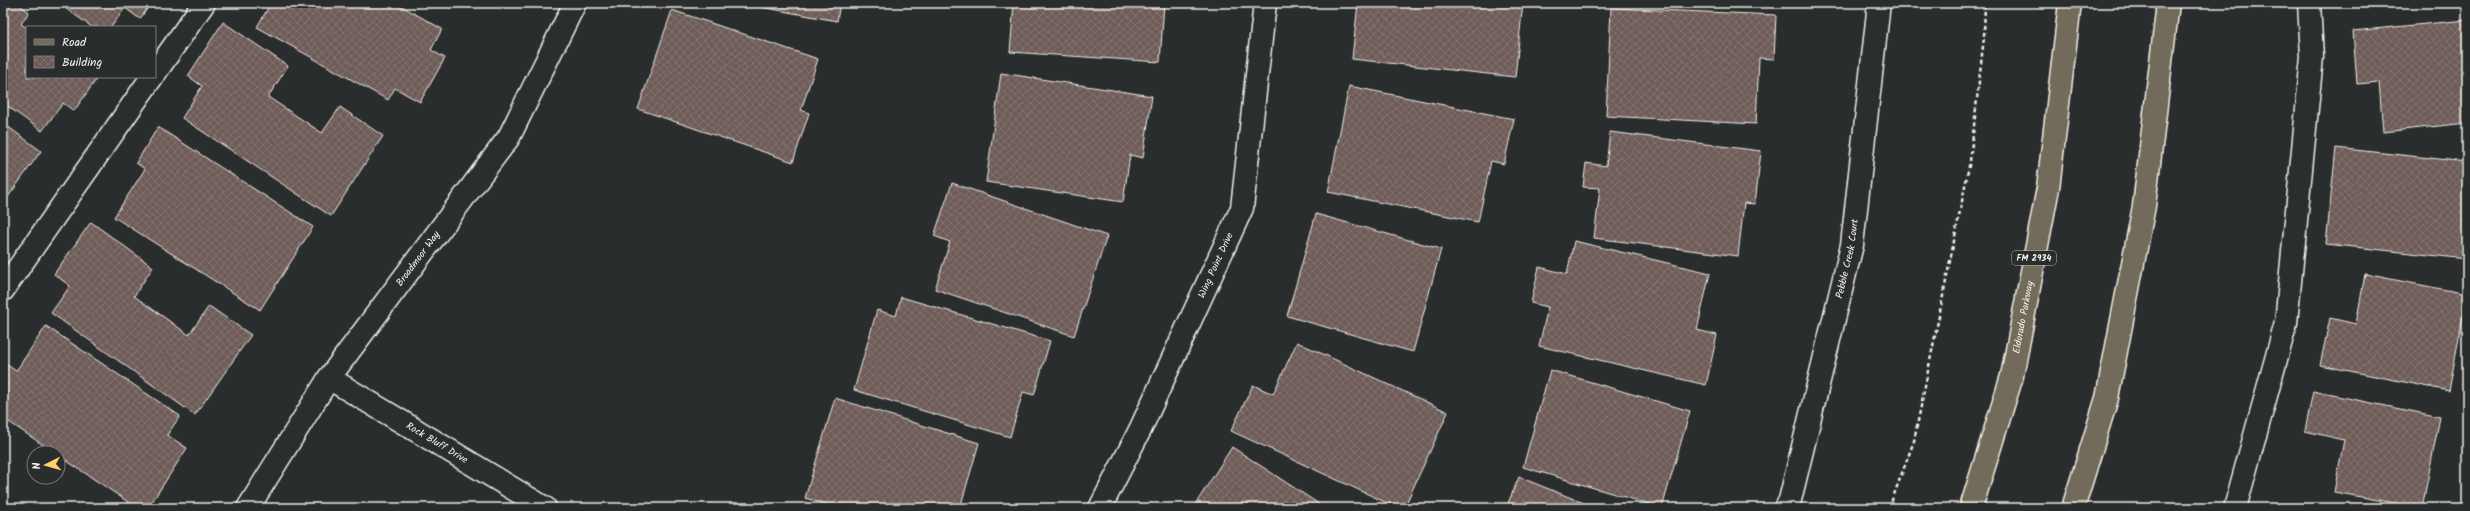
<svg xmlns="http://www.w3.org/2000/svg" width="2470" height="511" font-family="Kalam,sans-serif">
  <defs>
    <pattern id="building-cross-hatch" width="8" height="8" patternUnits="userSpaceOnUse"><rect width="8" height="8" fill="#6e5b58"/><path d="M0 0l8 8M0 8l8-8" fill="none" stroke="#837370"/></pattern>
  </defs>
  <rect width="100%" height="100%" fill="#2a2d2e"/>
  <filter id="ink" filterUnits="userSpaceOnUse"><feTurbulence type="fractalNoise" baseFrequency=".025" numOctaves="2"/><feDisplacementMap in="SourceGraphic" scale="8" xChannelSelector="R" yChannelSelector="G"/><feConvolveMatrix kernelMatrix="1 2 1 2 8 2 1 2 1" color-interpolation-filters="sRGB"/></filter>
  <g filter="url(#ink)">
    <g fill="url(#building-cross-hatch)" stroke="#f4f1e8">
      <path d="M3 3H17L29 12 21 24 27 28V77H98L74 111 63 103 42 131 3 103Z"/>
      <path d="M58 3H151L140 19 125 8 111 27H92Z"/>
      <path d="M271 3H396L442 29 431 50 445 58 420 102 395 88 388 100 257 27Z"/>
      <path d="M739 3H840L837 21Z"/>
      <path d="M1014 3H1164L1160 62 1010 52Z"/>
      <path d="M1358 3H1523L1515 77 1352 59Z"/>
      <path d="M1611 8 1776 15 1774 59 1759 58 1756 124 1606 116Z"/>
      <path d="M672 10 818 59 801 110 809 113 793 162 638 109Z"/>
      <path d="M2467 20V123L2383 132 2379 82 2357 84 2353 31Z"/>
      <path d="M223 22 288 66 268 97 322 133 340 107 383 136 331 216 182 118 202 86 188 76Z"/>
      <path d="M1001 73 1152 96 1143 158 1130 155 1123 202 986 182Z"/>
      <path d="M1349 86 1514 119 1504 164 1491 161 1478 222 1328 192Z"/>
      <path d="M3 123 41 151 3 204Z"/>
      <path d="M158 127 313 227 260 310 114 217 145 169 136 163Z"/>
      <path d="M1610 132 1761 151 1755 204 1744 203 1738 256 1594 238 1600 188 1583 187 1586 163 1606 166Z"/>
      <path d="M2336 148 2467 162V259L2326 244Z"/>
      <path d="M952 183 1107 236 1074 336 935 289 950 242 934 236Z"/>
      <path d="M1316 214 1441 249 1413 352 1287 316Z"/>
      <path d="M91 222 153 267 134 296 189 335 209 306 251 335 195 415 51 313 70 286 54 274Z"/>
      <path d="M1574 241 1710 273 1697 330 1717 335 1706 385 1539 346 1548 307 1531 303 1539 267 1567 274Z"/>
      <path d="M2365 274 2467 294 2449 391 2320 365 2330 318 2356 324Z"/>
      <path d="M901 297 1050 341 1034 395 1023 392 1010 437 854 390 877 310 896 316Z"/>
      <path d="M46 326 180 416 167 435 187 448 148 508H137L3 418V362L16 371Z"/>
      <path d="M1297 342 1448 412 1404 508H1398L1231 431 1253 385 1273 394Z"/>
      <path d="M1550 370 1690 411 1662 508 1523 467Z"/>
      <path d="M2313 391 2440 417 2422 508 2334 492 2344 440 2305 431Z"/>
      <path d="M835 398 979 443 960 508H838L805 498Z"/>
      <path d="M1232 447 1325 508H1193Z"/>
      <path d="M1519 477 1596 508H1506Z"/>
    </g>
    <g fill="none" stroke-linecap="round" stroke-linejoin="round">
      <g stroke="#f4f1e8" stroke-width="25">
        <g id="minor">
          <path d="M155 73 204 3"/>
          <path d="M3 290 152 77"/>
          <path id="s1" d="M329 378 545 508"/>
          <path id="s2" d="M248 508 329 378 509 137 575 3"/>
          <path id="s3" d="M1100 508 1140 430 1242 208 1265 3"/>
          <path id="s4" d="M1786 508 1790 500 1852 245 1879 3"/>
          <path d="M2235 508 2286 323 2312 57 2309 3"/>
        </g>
      </g>
      <g stroke="#f4f1e8" stroke-width="25">
        <g id="major">
          <path id="s5" d="M1971 508 2012 376 2048 188 2070 3"/>
          <path d="M2073 508 2107 398 2144 206 2168 3"/>
        </g>
      </g>
      <path stroke="#f4f1e8" stroke-width="2.5" stroke-dasharray="4 3" stroke-linecap="butt" d="M1889 508 1914 441 1970 161 1984 37 1985 3"/>
      <use href="#minor" stroke="#2a2d2e" stroke-width="22"/>
      <use href="#major" stroke="#726b5a" stroke-width="22"/>
    </g>
  </g>
  <g text-anchor="middle" dominant-baseline="central" stroke-width="3" stroke-linejoin="round" paint-order="stroke">
    <rect fill="#2a2d2e" stroke="#b7b6b0" stroke-width="1" x="2012" y="251" width="44" height="14" rx="3"/>
    <g font-size="9" font-weight="bold" fill="#f4f1e8">
      <text x="2034" y="258">FM 2934</text>
    </g>
    <g font-size="10" fill="#f4f1e8" stroke="#2a2d2e">
      <text stroke="none"><textPath href="#s4" startOffset="257">Pebble Creek Court</textPath></text>
      <text stroke="none"><textPath href="#s2" startOffset="302">Broadmoor Way</textPath></text>
      <text stroke="none"><textPath href="#s3" startOffset="269">Wing Point Drive</textPath></text>
      <text stroke="none"><textPath href="#s5" startOffset="198">Eldorado Parkway</textPath></text>
      <text stroke="none"><textPath href="#s1" startOffset="126">Rock Bluff Drive</textPath></text>
    </g>
  </g>
  <rect width="2470" height="511" fill="none" stroke="#2a2d2e" stroke-width="16"/>
  <rect x="8" y="8" width="2454" height="495" fill="none" stroke="#f4f1e8" stroke-width="1.5" filter="url(#ink)"/>
  <rect x="26" y="26" width="130" height="52" fill="#2a2d2e" stroke="#7b7b78"/>
  <rect x="34" y="39" width="20" height="6" fill="#726b5a" stroke="#7b7b78"/>
  <text x="62" y="46" font-size="12" fill="#f4f1e8">Road</text>
  <rect x="34" y="56" width="20" height="12" fill="url(#building-cross-hatch)" stroke="#7b7b78"/>
  <text x="62" y="66" font-size="12" fill="#f4f1e8">Building</text>
  <g transform="translate(46 465) rotate(264)"><circle r="19" fill="#2a2d2e" stroke="#7b7b78"/>
  <path d="M0-3L7 15L0 10L-7 15Z" fill="#ffd166"/>
  <text y="-6" font-size="11" font-weight="bold" text-anchor="middle" fill="#f4f1e8">N</text>
  </g>
</svg>
